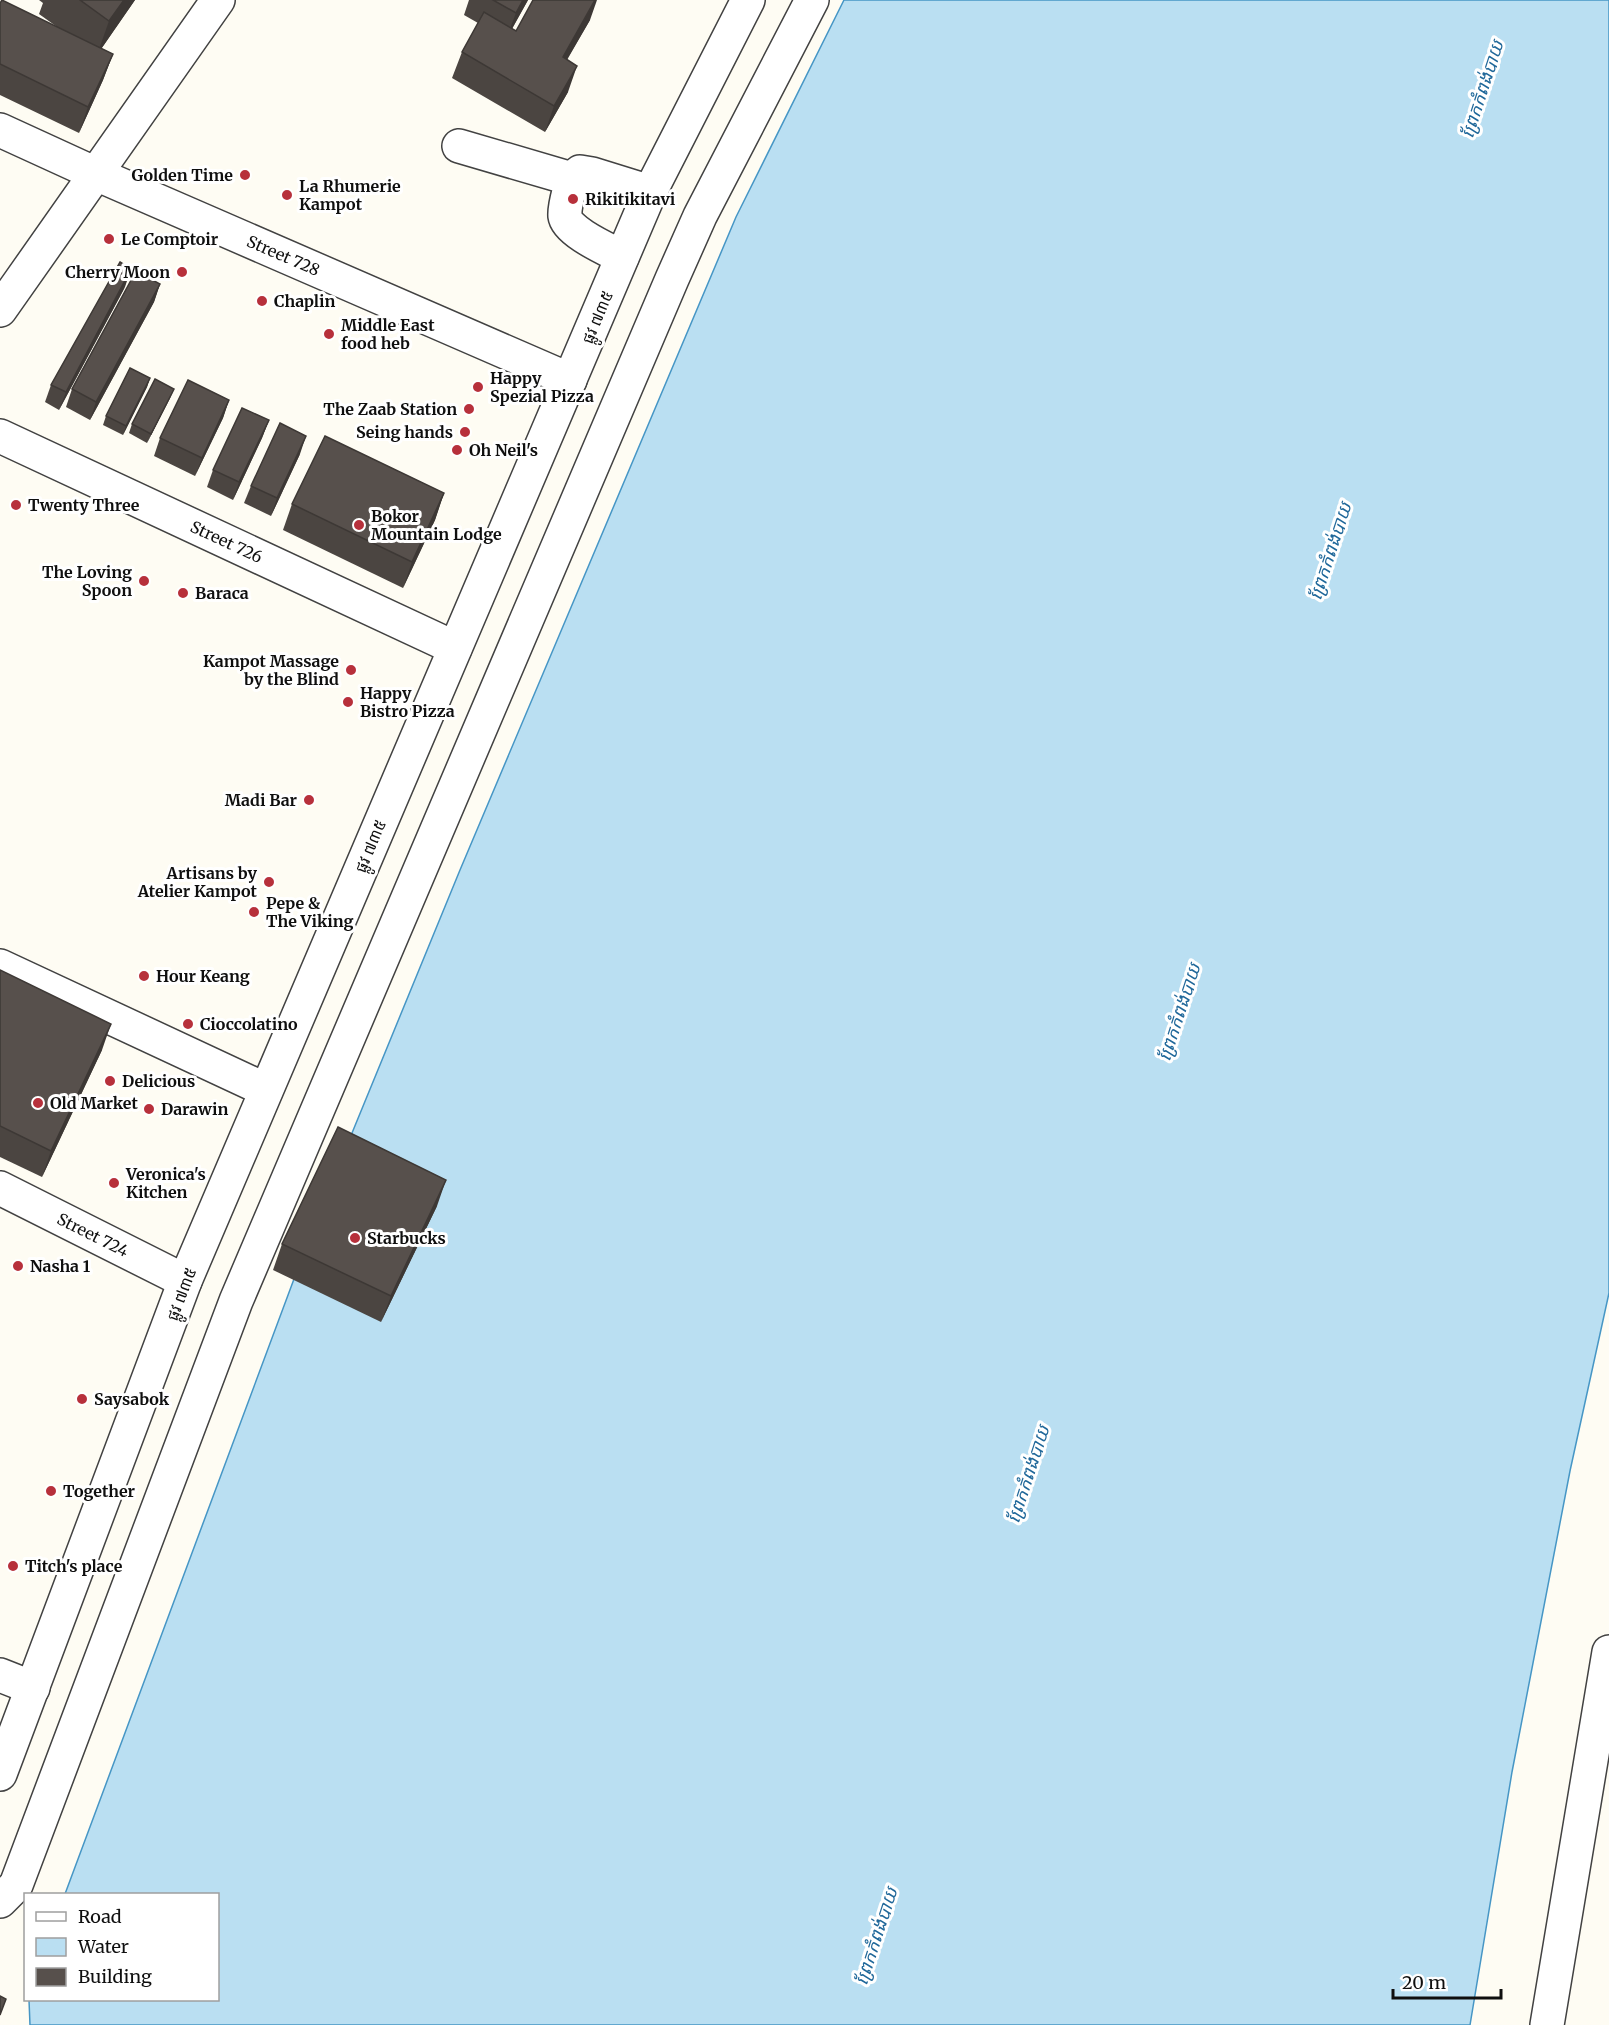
<svg xmlns="http://www.w3.org/2000/svg" width="1609" height="2025" font-family="Merriweather,'Noto Sans Khmer',serif">
  <rect width="100%" height="100%" fill="#fefcf3"/>
  <path fill="#badff2" stroke="#4696c5" stroke-width="1.5" d="M844 0H1609V1293L1570 1471 1512 1772 1470 2025H30L29 2000H218V1894H65L313 1228 460 870 736 217Z"/>
  <g fill="none" stroke-linecap="round" stroke-linejoin="round">
    <g stroke="#424242" stroke-width="36">
      <g id="minor">
        <path id="s1" d="M0 130 96 174 570 380"/>
        <path d="M459 146 572 179"/>
        <path d="M622 257C609 250 567 232 565 216 564 205 570 190 572 179L580 172 592 174 650 192"/>
        <path d="M0 310 218 0"/>
        <path id="s2" d="M0 436 455 648"/>
        <path d="M0 966 266 1090"/>
        <path id="s3" d="M0 1188 185 1281"/>
        <path d="M0 1675 33 1688"/>
        <path d="M0 1774 185 1281 650 192 748 0"/>
        <path d="M0 1901 16 1885 236 1301 672 279 700 216 812 0"/>
        <path d="M1547 2025 1609 1652"/>
      </g>
    </g>
    <use href="#minor" stroke="#fff" stroke-width="33"/>
  </g>
  <g fill="#4b4541">
    <path d="M39 0H135L101 49 113 54 103 80 79 133 0 95V3L60 29 39 14 43 3Z"/>
    <path d="M469 0H528L512 29 516 31 590 20 567 60 568 92 545 132 452 78 462 52 478 23 464 15Z"/>
    <path d="M160 284 154 302 90 420 66 407 72 389Z"/>
    <path d="M125 287 59 410 45 402 51 385Z"/>
    <path d="M150 378 147 387 123 435 103 425 106 416Z"/>
    <path d="M174 389 170 398 147 443 129 433 132 424Z"/>
    <path d="M229 400 223 418 195 476 154 456 160 438Z"/>
    <path d="M269 420 262 438 233 500 207 487 213 470Z"/>
    <path d="M300 454 271 516 244 503 251 486Z"/>
    <path d="M444 493 435 520 403 588 283 530 292 504Z"/>
    <path d="M0 970 102 1050 42 1177 0 1157Z"/>
    <path d="M437 1206 381 1322 273 1270 282 1244Z"/>
  </g>
  <g fill="#3d3835">
    <path d="M124 0H135L97 55 109 21Z"/>
    <path d="M523 0H528L506 39 516 13Z"/>
    <path d="M595 0H597L590 20 553 83 563 57Z"/>
    <path d="M113 54 103 80 79 133 88 107Z"/>
    <path d="M577 66 568 92 545 132 554 106Z"/>
    <path d="M131 269 125 287 59 410 66 392Z"/>
    <path d="M160 284 154 302 90 420 96 402Z"/>
    <path d="M150 378 147 387 123 435 126 426Z"/>
    <path d="M174 389 170 398 147 443 151 434Z"/>
    <path d="M229 400 223 418 195 476 202 458Z"/>
    <path d="M269 420 262 438 233 500 239 482Z"/>
    <path d="M306 436 300 454 271 516 277 498Z"/>
    <path d="M444 493 435 520 403 588 412 562Z"/>
    <path d="M111 1024 102 1050 42 1177 51 1151Z"/>
    <path d="M446 1180 437 1206 381 1322 391 1296Z"/>
  </g>
  <g fill="#57504c" stroke="#3d3835" stroke-width="1.5">
    <path d="M2 0 113 54 88 107 0 64V3Z"/>
    <path d="M80 0H124L109 21Z"/>
    <path d="M493 0H523L516 13Z"/>
    <path d="M533 0H595L563 57 577 66 554 106 462 52 484 12 516 31Z"/>
    <path d="M120 262 131 269 66 392 51 385Z"/>
    <path d="M136 271 160 284 96 402 72 389Z"/>
    <path d="M130 368 150 378 126 426 106 416Z"/>
    <path d="M155 379 174 389 151 434 132 424Z"/>
    <path d="M188 380 229 400 202 458 160 438Z"/>
    <path d="M242 408 269 420 239 482 213 470Z"/>
    <path d="M280 423 306 436 277 498 251 486Z"/>
    <path d="M325 436 444 493 412 562 292 504Z"/>
    <path d="M0 970 111 1024 51 1151 0 1126Z"/>
    <path d="M338 1127 446 1180 391 1296 282 1244Z"/>
    <path d="M0 1996 6 1999 0 2015Z"/>
  </g>
  <g fill="#b7303b" stroke="#fff" stroke-width="2">
    <circle cx="245" cy="175" r="6"/>
    <circle cx="287" cy="195" r="6"/>
    <circle cx="573" cy="199" r="6"/>
    <circle cx="109" cy="239" r="6"/>
    <circle cx="182" cy="272" r="6"/>
    <circle cx="262" cy="301" r="6"/>
    <circle cx="329" cy="334" r="6"/>
    <circle cx="478" cy="387" r="6"/>
    <circle cx="469" cy="409" r="6"/>
    <circle cx="465" cy="432" r="6"/>
    <circle cx="457" cy="450" r="6"/>
    <circle cx="16" cy="505" r="6"/>
    <circle cx="359" cy="525" r="6"/>
    <circle cx="144" cy="581" r="6"/>
    <circle cx="183" cy="593" r="6"/>
    <circle cx="351" cy="670" r="6"/>
    <circle cx="348" cy="702" r="6"/>
    <circle cx="309" cy="800" r="6"/>
    <circle cx="269" cy="882" r="6"/>
    <circle cx="254" cy="912" r="6"/>
    <circle cx="144" cy="976" r="6"/>
    <circle cx="188" cy="1024" r="6"/>
    <circle cx="110" cy="1081" r="6"/>
    <circle cx="38" cy="1103" r="6"/>
    <circle cx="149" cy="1109" r="6"/>
    <circle cx="114" cy="1183" r="6"/>
    <circle cx="355" cy="1238" r="6"/>
    <circle cx="18" cy="1266" r="6"/>
    <circle cx="82" cy="1399" r="6"/>
    <circle cx="51" cy="1491" r="6"/>
    <circle cx="13" cy="1566" r="6"/>
  </g>
  <g text-anchor="middle" dominant-baseline="central" stroke-width="6" stroke-linejoin="round" paint-order="stroke">
    <g font-size="16" font-weight="bold" fill="#0f0f0f" stroke="#fff" text-anchor="start">
      <text x="233" y="175" text-anchor="end">Golden Time</text>
      <text x="299" y="186">La Rhumerie<tspan x="299" dy="18">Kampot</tspan></text>
      <text x="585" y="199">Rikitikitavi</text>
      <text x="121" y="239">Le Comptoir</text>
      <text x="170" y="272" text-anchor="end">Cherry Moon</text>
      <text x="274" y="301">Chaplin</text>
      <text x="341" y="325">Middle East<tspan x="341" dy="18">food heb</tspan></text>
      <text x="490" y="378">Happy<tspan x="490" dy="18">Spezial Pizza</tspan></text>
      <text x="457" y="409" text-anchor="end">The Zaab Station</text>
      <text x="453" y="432" text-anchor="end">Seing hands</text>
      <text x="469" y="450">Oh Neil's</text>
      <text x="28" y="505">Twenty Three</text>
      <text x="371" y="516">Bokor<tspan x="371" dy="18">Mountain Lodge</tspan></text>
      <text x="132" y="572" text-anchor="end">The Loving<tspan x="132" dy="18">Spoon</tspan></text>
      <text x="195" y="593">Baraca</text>
      <text x="339" y="661" text-anchor="end">Kampot Massage<tspan x="339" dy="18">by the Blind</tspan></text>
      <text x="360" y="693">Happy<tspan x="360" dy="18">Bistro Pizza</tspan></text>
      <text x="297" y="800" text-anchor="end">Madi Bar</text>
      <text x="257" y="873" text-anchor="end">Artisans by<tspan x="257" dy="18">Atelier Kampot</tspan></text>
      <text x="266" y="903">Pepe &amp;<tspan x="266" dy="18">The Viking</tspan></text>
      <text x="156" y="976">Hour Keang</text>
      <text x="200" y="1024">Cioccolatino</text>
      <text x="122" y="1081">Delicious</text>
      <text x="50" y="1103">Old Market</text>
      <text x="161" y="1109">Darawin</text>
      <text x="126" y="1174">Veronica's<tspan x="126" dy="18">Kitchen</tspan></text>
      <text x="367" y="1238">Starbucks</text>
      <text x="30" y="1266">Nasha 1</text>
      <text x="94" y="1399">Saysabok</text>
      <text x="63" y="1491">Together</text>
      <text x="25" y="1566">Titch's place</text>
    </g>
    <g font-size="16" fill="#0f0f0f" stroke="#fff">
      <text stroke="none"><textPath href="#s1" startOffset="310">Street 728</textPath></text>
      <text transform="translate(597 317) rotate(-67)">ផ្លូវ ៧៣៥</text>
      <text stroke="none"><textPath href="#s2" startOffset="250">Street 726</textPath></text>
      <text transform="translate(370 846) rotate(-67)">ផ្លូវ ៧៣៥</text>
      <text stroke="none"><textPath href="#s3" startOffset="104">Street 724</textPath></text>
      <text transform="translate(181 1294) rotate(-69)">ផ្លូវ ៧៣៥</text>
    </g>
    <g font-size="18" font-style="italic" fill="#20689a" stroke="#fff">
      <text transform="translate(1482 89) rotate(-72)">ព្រែកកំពង់បាយ</text>
      <text transform="translate(1330 551) rotate(-72)">ព្រែកកំពង់បាយ</text>
      <text transform="translate(1179 1012) rotate(-72)">ព្រែកកំពង់បាយ</text>
      <text transform="translate(1028 1474) rotate(-72)">ព្រែកកំពង់បាយ</text>
      <text transform="translate(876 1936) rotate(-72)">ព្រែកកំពង់បាយ</text>
    </g>
  </g>
  <rect x="24" y="1893" width="195" height="108" fill="#ffffff" stroke="#9f9f9f" stroke-width="1.5"/>
  <rect x="36" y="1912" width="30" height="9" fill="#ffffff" stroke="#9f9f9f" stroke-width="1.5"/>
  <text x="78" y="1923" font-size="18" fill="#0f0f0f">Road</text>
  <rect x="36" y="1938" width="30" height="18" fill="#badff2" stroke="#9f9f9f" stroke-width="1.5"/>
  <text x="78" y="1953" font-size="18" fill="#0f0f0f">Water</text>
  <rect x="36" y="1968" width="30" height="18" fill="#57504c" stroke="#9f9f9f" stroke-width="1.5"/>
  <text x="78" y="1983" font-size="18" fill="#0f0f0f">Building</text>
  <path d="M1393 1989v9h108v-9" fill="none" stroke="#0f0f0f" stroke-width="3"/>
  <text x="1402" y="1989" font-size="18" fill="#0f0f0f" stroke="#ffffff" stroke-width="4.5" paint-order="stroke">20 m</text>
</svg>
